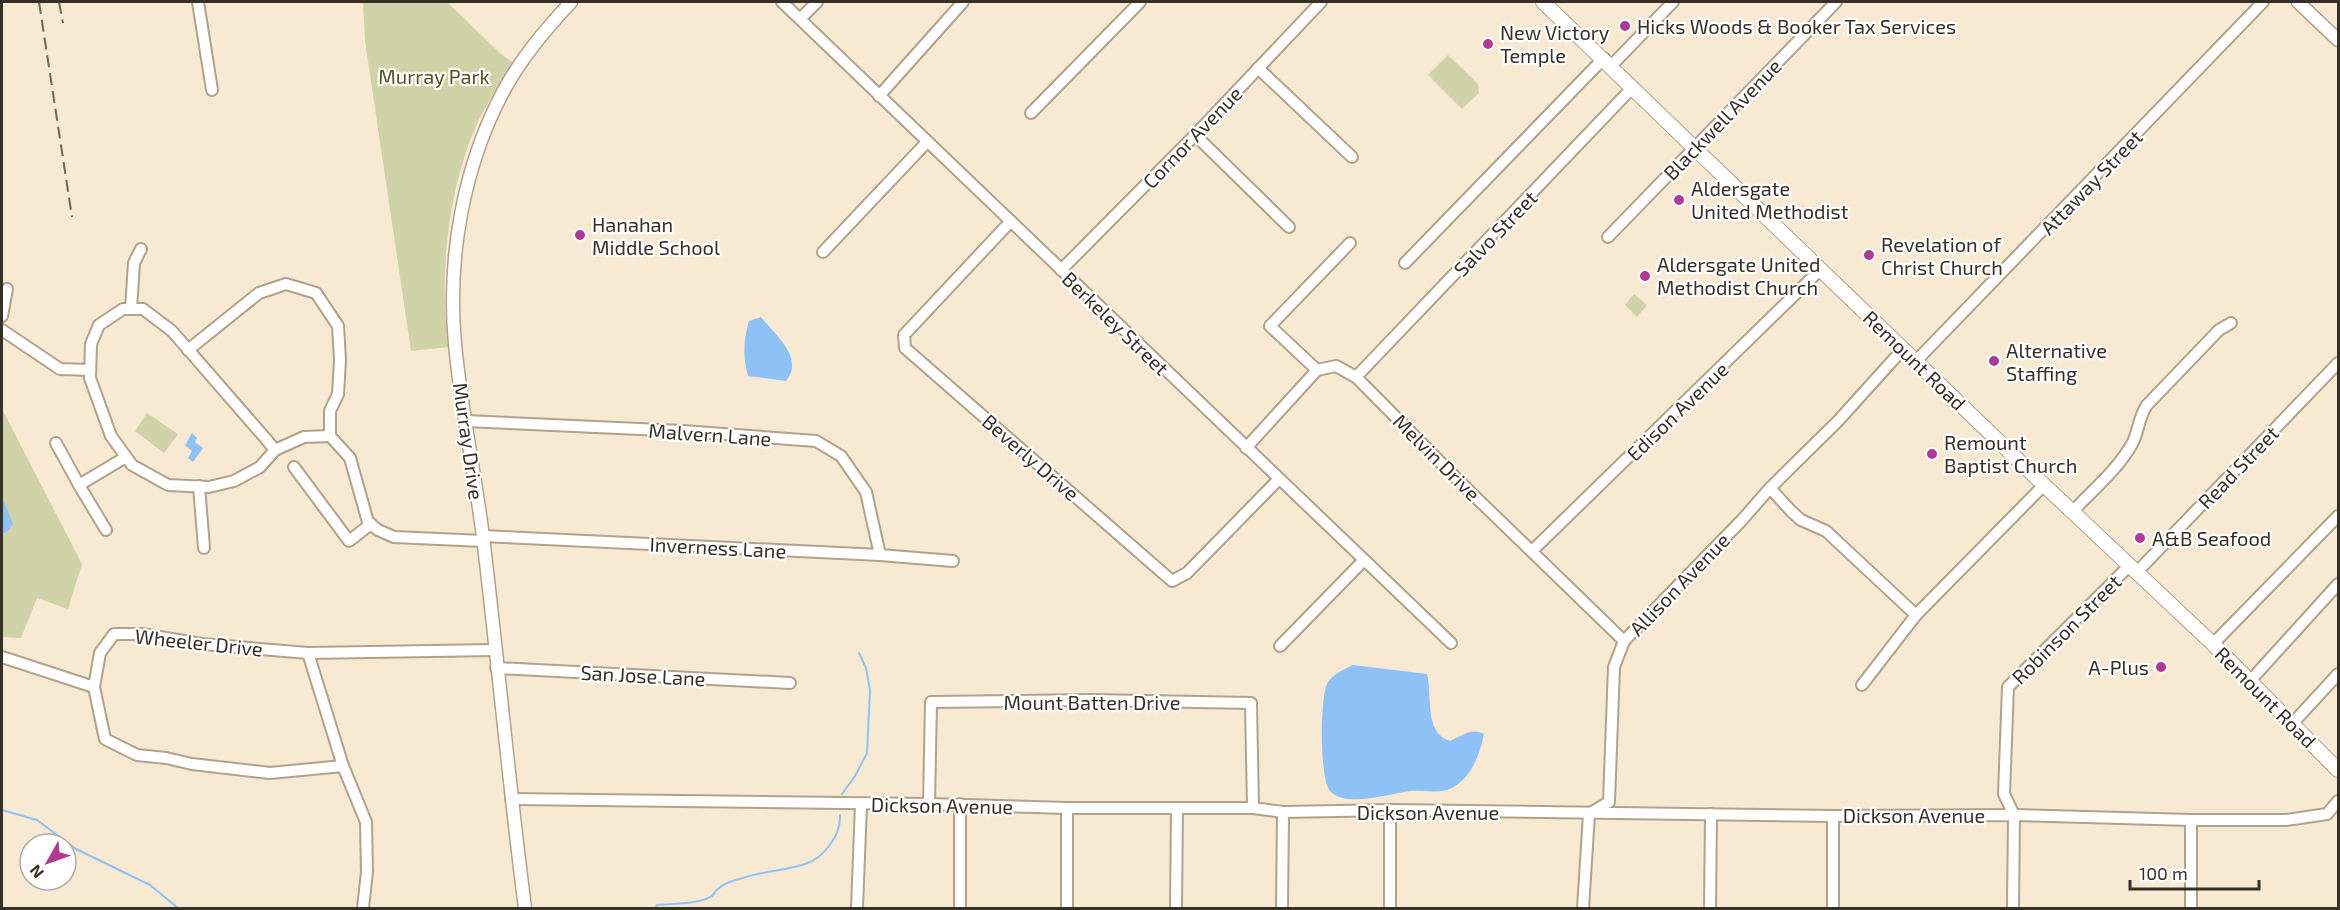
<svg xmlns="http://www.w3.org/2000/svg" width="2340" height="910" font-family="'Exo 2',sans-serif">
  <rect width="100%" height="100%" fill="#f8ead2"/>
  <g fill="#d0d2a8">
    <path d="M363 2H447L502 55 514 63C501 83 486 104 476 126 448 190 438 279 449 347L411 351 365 41Z"/>
    <path d="M1448 55 1478 84 1479 93 1462 109 1428 75Z"/>
    <path d="M1634 294 1647 305 1637 317 1625 305Z"/>
    <path d="M2 409 82 564 68 609 37 598 21 638 2 637Z"/>
    <path d="M147 413 178 434 164 453 135 431Z"/>
  </g>
  <g fill="#8ec2f7">
    <path d="M761 317C771 330 794 349 792 367 792 372 789 377 786 381L748 376C743 358 743 340 749 321Z"/>
    <path d="M192 433 197 438 195 442 203 448 193 462 188 458 192 451 185 445Z"/>
    <path d="M2 496 13 524 8 531 2 534Z"/>
    <path d="M1353 665 1427 674C1433 695 1423 732 1450 741 1461 736 1472 727 1484 734 1480 754 1472 777 1452 788 1441 794 1424 790 1411 791 1391 793 1348 808 1331 792 1319 782 1320 699 1327 684 1332 674 1343 670 1353 665Z"/>
  </g>
  <g fill="none" stroke-linecap="round" stroke-linejoin="round">
    <g stroke="#8ec2f7" stroke-width="2">
      <path d="M842 794 855 776 867 753 870 690 866 668 859 653"/>
      <path d="M2 810 37 820 76 849 150 885 178 908"/>
      <path d="M655 908 657 905C671 904 700 904 712 896 714 894 715 891 718 889 724 883 734 880 743 878 763 871 785 871 805 864 824 858 841 835 840 815"/>
    </g>
    <g stroke="#b0a38c" stroke-width="14">
      <g id="minor">
        <path d="M198 2 212 90"/>
        <path d="M782 2 1451 643"/>
        <path d="M801 18 817 2"/>
        <path d="M1611 66 1673 2"/>
        <path d="M1258 68 1352 157"/>
        <path d="M879 96 963 2"/>
        <path d="M1031 113 1140 2"/>
        <path d="M1195 135 1289 227"/>
        <path d="M1011 221 904 335 905 348 1172 581 1187 573 1278 480"/>
        <path d="M1608 237 1836 2"/>
        <path d="M823 252 927 142"/>
        <path d="M1405 263 1604 58"/>
        <path d="M1061 270 1195 135 1321 2"/>
        <path d="M123 309H143L172 331 266 439 275 450 260 467 234 481 209 487 168 485 132 465 111 436 90 378 91 344 99 325Z"/>
        <path d="M131 309 134 263 141 249"/>
        <path d="M2 316 7 289"/>
        <path d="M2 330 60 369 90 370"/>
        <path d="M188 350 259 293 286 284 316 293 338 326 340 360 338 394 330 411V436L350 458 368 522 378 530 394 537 483 541"/>
        <path d="M1916 361 2263 2"/>
        <path d="M1317 370 1270 326 1350 243"/>
        <path d="M1356 377 1633 87"/>
        <path d="M466 421 683 431 816 441 841 456 866 492 880 555"/>
        <path d="M56 443 79 485 126 457"/>
        <path d="M1246 448 1317 370 1336 366 1356 377 1460 482 1624 641"/>
        <path d="M275 450 304 437 330 436"/>
        <path d="M294 467 349 541 371 524"/>
        <path d="M79 485 106 530"/>
        <path d="M199 486 204 548"/>
        <path d="M1770 488 1791 511 1801 520 1826 531 1916 615"/>
        <path d="M2073 511C2093 490 2118 469 2132 444 2139 431 2138 418 2147 405L2219 330 2231 323"/>
        <path d="M482 536 880 555 953 561"/>
        <path d="M1532 551 1821 269"/>
        <path d="M2137 572 2338 363"/>
        <path d="M2213 644 2338 516"/>
        <path d="M1280 646 1364 560"/>
        <path d="M308 653 343 766 366 822 367 872 363 908"/>
        <path d="M2 657 94 687"/>
        <path d="M496 668 790 683"/>
        <path d="M2250 681 2338 584"/>
        <path d="M1862 685 1916 615 2044 485"/>
        <path d="M2292 724 2338 674"/>
        <path d="M343 766 270 773 192 764 166 758 137 755 105 739 94 687 100 653 114 634H142L202 644 308 653 494 650"/>
        <path d="M511 799 929 804 1067 808H1253L1283 812 1390 810 1833 816 2014 815 2191 820H2286L2327 814 2338 801"/>
        <path d="M929 804 931 702 1092 700 1251 703 1253 808"/>
        <path d="M960 804V908"/>
        <path d="M1067 808V908"/>
        <path d="M1390 810V908"/>
        <path d="M1833 816V908"/>
        <path d="M857 908 861 804"/>
        <path d="M1176 908 1177 808"/>
        <path d="M1282 908 1283 812"/>
        <path d="M1583 908 1589 814 1609 802 1614 667 1624 641 1742 520 1770 488 1838 421 1903 349"/>
        <path d="M1710 908 1711 814"/>
        <path d="M2013 908 2014 815 2004 794 2008 687 2130 565"/>
        <path d="M2191 908V820"/>
      </g>
    </g>
    <g stroke="#b0a38c" stroke-width="15">
      <g id="tertiary">
        <path d="M2298 2 2338 40"/>
        <path d="M525 908C509 785 498 661 483 537 475 473 461 409 455 344 447 259 463 167 503 92 521 58 546 29 571 2"/>
      </g>
    </g>
    <g stroke="#b0a38c" stroke-width="16">
      <path id="secondary" d="M1543 2 2044 485 2213 644 2338 770"/>
    </g>
    <use href="#minor" stroke="#fff" stroke-width="10"/>
    <use href="#tertiary" stroke="#fff" stroke-width="12"/>
    <use href="#secondary" stroke="#fff" stroke-width="14"/>
    <g stroke="#6f6759" stroke-width="2" stroke-dasharray="12 6" stroke-linecap="butt">
      <path d="M39 2 72 217"/>
      <path d="M59 2 63 23"/>
    </g>
  </g>
  <g fill="#af3a93" stroke="#fff" stroke-width="2">
    <circle cx="1625" cy="26" r="6"/>
    <circle cx="1488" cy="44" r="6"/>
    <circle cx="1679" cy="200" r="6"/>
    <circle cx="580" cy="235" r="6"/>
    <circle cx="1869" cy="255" r="6"/>
    <circle cx="1645" cy="276" r="6"/>
    <circle cx="1994" cy="361" r="6"/>
    <circle cx="1932" cy="454" r="6"/>
    <circle cx="2140" cy="538" r="6"/>
    <circle cx="2161" cy="667" r="6"/>
  </g>
  <g text-anchor="middle" dominant-baseline="central" stroke-width="4.5" stroke-linejoin="round" paint-order="stroke">
    <g font-size="20" fill="#363027" stroke="#fff" text-anchor="start">
      <text x="1637" y="26">Hicks Woods &amp; Booker Tax Services</text>
      <text x="1500" y="32">New Victory<tspan x="1500" dy="23">Temple</tspan></text>
      <text x="1691" y="188">Aldersgate<tspan x="1691" dy="23">United Methodist</tspan></text>
      <text x="592" y="224">Hanahan<tspan x="592" dy="23">Middle School</tspan></text>
      <text x="1881" y="244">Revelation of<tspan x="1881" dy="23">Christ Church</tspan></text>
      <text x="1657" y="264">Aldersgate United<tspan x="1657" dy="23">Methodist Church</tspan></text>
      <text x="2006" y="350">Alternative<tspan x="2006" dy="23">Staffing</tspan></text>
      <text x="1944" y="442">Remount<tspan x="1944" dy="23">Baptist Church</tspan></text>
      <text x="2152" y="538">A&amp;B Seafood</text>
      <text x="2149" y="667" text-anchor="end">A-Plus</text>
    </g>
    <g font-size="20" fill="#535520" stroke="#fff">
      <text x="434" y="76">Murray Park</text>
    </g>
    <g font-size="20" fill="#363027" stroke="#fff">
      <text transform="translate(1722 119) rotate(-46)">Blackwell Avenue</text>
      <text transform="translate(1192 137) rotate(-46)">Cornor Avenue</text>
      <text transform="translate(2091 182) rotate(-46)">Attaway Street</text>
      <text transform="translate(1495 233) rotate(-46)">Salvo Street</text>
      <text transform="translate(1116 323) rotate(44)">Berkeley Street</text>
      <text transform="translate(1915 360) rotate(44)">Remount Road</text>
      <text transform="translate(1677 411) rotate(-44)">Edison Avenue</text>
      <text transform="translate(710 434) rotate(4)">Malvern Lane</text>
      <text transform="translate(469 441) rotate(82)">Murray Drive</text>
      <text transform="translate(1031 457) rotate(41)">Beverly Drive</text>
      <text transform="translate(1437 457) rotate(45)">Melvin Drive</text>
      <text transform="translate(2238 467) rotate(-46)">Read Street</text>
      <text transform="translate(718 547) rotate(3)">Inverness Lane</text>
      <text transform="translate(1679 584) rotate(-46)">Allison Avenue</text>
      <text transform="translate(2066 629) rotate(-45)">Robinson Street</text>
      <text transform="translate(199 642) rotate(6)">Wheeler Drive</text>
      <text transform="translate(643 675) rotate(3)">San Jose Lane</text>
      <text transform="translate(2266 697) rotate(45)">Remount Road</text>
      <text x="1092" y="702">Mount Batten Drive</text>
      <text transform="translate(942 805) rotate(1)">Dickson Avenue</text>
      <text x="1428" y="812">Dickson Avenue</text>
      <text x="1914" y="815">Dickson Avenue</text>
    </g>
  </g>
  <rect width="2340" height="910" fill="none" stroke="#363027" stroke-width="6"/>
  <g transform="translate(48 862) rotate(230)"><circle r="28" fill="#ffffff" stroke="#afaca9" stroke-width="1.5"/>
  <path d="M0-4.5L10 22L0 15L-10 22Z" fill="#af3a93"/>
  <text y="-9" font-size="16" font-weight="bold" text-anchor="middle" fill="#363027">N</text>
  </g>
  <path d="M2130 880v9h129v-9" fill="none" stroke="#363027" stroke-width="3"/>
  <text x="2139" y="880" font-size="18" fill="#363027" stroke="#ffffff" stroke-width="4.5" paint-order="stroke">100 m</text>
</svg>
